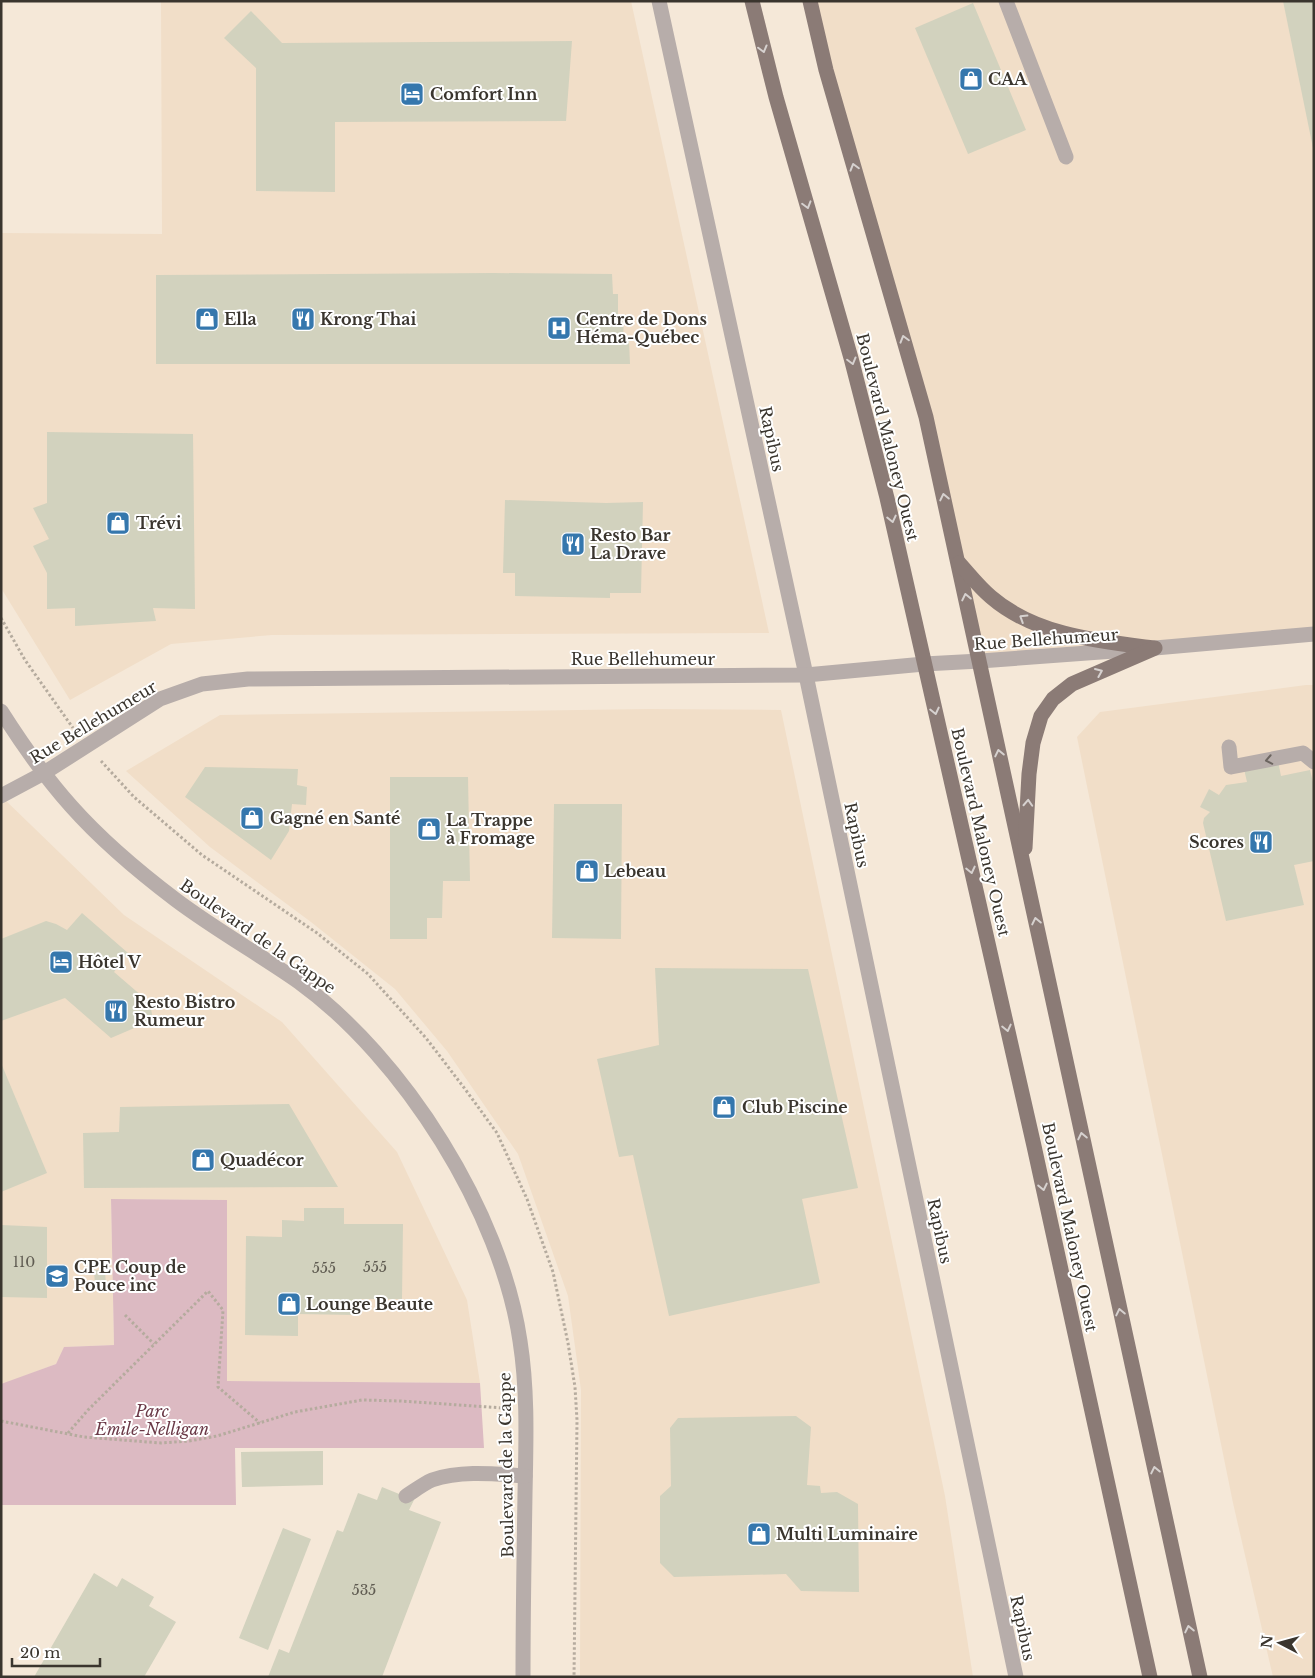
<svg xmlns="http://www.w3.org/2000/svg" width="1315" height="1678" font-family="'Libre Baskerville',serif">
  <rect width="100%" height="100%" fill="#f5e8d8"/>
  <g fill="#f1dec8">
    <path d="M161 1H631L769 633 272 635 171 644 70 700 1 588V233L162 234Z"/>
    <path d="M810 1H1314V634L980 661 926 417Z"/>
    <path d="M1306 685H1314V1677H1273L1233 1503 1077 737 1100 712Z"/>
    <path d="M649 709 781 710 945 1496 973 1677H580L581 1390 568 1296 518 1154 447 1051 395 989 311 922 210 847 126 771 220 715Z"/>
    <path d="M1 796 124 915 282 1022 397 1152 467 1300 480 1383 227 1381V1200L111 1199 114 1345 65 1347 56 1364 3 1384 1 1381Z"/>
  </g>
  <path fill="#dcbac2" d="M111 1199 227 1200V1381L480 1383 484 1448H235L236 1505H1V1384L56 1364 64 1347 114 1345Z"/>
  <g fill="#d2d2be">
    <path d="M1283 1H1314V148H1313Z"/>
    <path d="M973 3 1026 130 968 154 915 28Z"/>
    <path d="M251 11 282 43 572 41 566 121 335 122V192L256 191V68L224 38Z"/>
    <path d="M494 273 612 274 613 294H618V316H624L623 340H629L630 364H156V275Z"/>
    <path d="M47 432 193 434 195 609 153 608 156 621 75 626V608L47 609V573L33 546 49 539 33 508 47 503Z"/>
    <path d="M505 500 606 503 643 502 641 593H610V598L515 596V573H503Z"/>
    <path d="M1278 761 1281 776 1310 770 1314 786V861L1294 865 1304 905 1226 921 1203 823 1204 818 1210 812 1200 807 1209 789 1219 795 1226 785 1247 782 1244 769Z"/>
    <path d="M205 767 298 769 297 785 307 787 306 805 292 804 289 831 271 860 185 797Z"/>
    <path d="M390 777H468L470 881H443L442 918H427V939H390Z"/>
    <path d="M554 804H622L621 939 552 938Z"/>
    <path d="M82 913 128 953 114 972 150 1003 153 1020 111 1038 65 998 1 1021V939L46 921 56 924 67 930Z"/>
    <path d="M655 968 808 969 858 1188 802 1199 820 1283 669 1316 633 1155 619 1157 597 1059 659 1045Z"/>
    <path d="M1 1063 47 1173 1 1192Z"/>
    <path d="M289 1104 338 1187 84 1188 83 1133 119 1132 120 1107Z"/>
    <path d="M304 1208H344V1224H403L402 1299H355V1315L298 1314V1336L245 1335 246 1236 282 1237V1220L304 1221Z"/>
    <path d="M1 1225 47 1227V1298L1 1297Z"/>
    <path d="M94 1270H105L106 1286H95Z"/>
    <path d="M796 1416 811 1427 807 1485 820 1486 821 1493 837 1492 858 1504 859 1592 801 1591 786 1574 674 1577 660 1563V1496L671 1486 670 1428 678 1418Z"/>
    <path d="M323 1451V1485L242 1487 241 1452Z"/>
    <path d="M382 1487 414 1500 409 1510 441 1522 382 1677H268L279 1649 289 1653 337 1530 343 1532 358 1493 377 1500Z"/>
    <path d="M283 1528 311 1539 268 1650 239 1638Z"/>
    <path d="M94 1573 117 1587 122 1578 154 1597 149 1606 176 1622 144 1677H34Z"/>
  </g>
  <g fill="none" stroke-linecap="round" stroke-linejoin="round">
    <g stroke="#b5ab9e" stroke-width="3" stroke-dasharray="2.5 2.5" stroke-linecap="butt">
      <path d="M1 618 25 660 73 728"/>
      <path d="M101 761 134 797 202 855 317 933 368 974 426 1038 465 1089 497 1133 527 1199 553 1272 568 1343 575 1387 577 1420 574 1677"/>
      <path d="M125 1315 154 1344"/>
      <path d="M1 1421 84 1437 161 1443 189 1441 217 1436 295 1412 362 1400 401 1401 503 1408"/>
      <path d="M68 1433 88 1410 208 1291 223 1310 218 1387 260 1423"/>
    </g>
    <g stroke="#b7adaa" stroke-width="15">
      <path d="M659 1 806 675 1016 1677"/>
      <path d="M1006 1 1066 157"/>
      <path d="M1 711C22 744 45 777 71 806 102 841 139 872 176 900 216 930 259 954 299 982 404 1058 501 1212 520 1341 528 1392 526 1443 525 1494 524 1555 523 1616 523 1677"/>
      <path d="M1229 747 1231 767 1303 753 1314 762"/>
      <path d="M1 796 44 773 160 699 202 684 248 679 806 675 924 664 980 661 1155 648 1314 634"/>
      <path d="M406 1496C414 1491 423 1484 432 1480 462 1470 495 1474 525 1476"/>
    </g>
    <g stroke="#8b7b76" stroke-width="15">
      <path d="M752 1 776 97 851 358 887 498 1034 1146 1150 1677"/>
      <path d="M810 1 826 70 926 417 1200 1677"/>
      <path d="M959 563C969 574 979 587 991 597 1035 635 1097 641 1153 648"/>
      <path d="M1025 848 1029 774 1033 743 1041 716 1053 699 1072 684 1155 648"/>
    </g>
  </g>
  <defs><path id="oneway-chevron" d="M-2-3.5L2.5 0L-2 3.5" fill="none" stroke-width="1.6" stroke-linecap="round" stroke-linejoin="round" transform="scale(1.25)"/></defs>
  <g stroke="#d6d1cf">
    <use href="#oneway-chevron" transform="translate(763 49) rotate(75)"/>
    <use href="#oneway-chevron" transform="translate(854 167) rotate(-106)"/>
    <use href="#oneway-chevron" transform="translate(807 205) rotate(74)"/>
    <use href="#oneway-chevron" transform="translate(904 339) rotate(-106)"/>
    <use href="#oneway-chevron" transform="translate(852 361) rotate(75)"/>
    <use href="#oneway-chevron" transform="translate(944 497) rotate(-102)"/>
    <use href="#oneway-chevron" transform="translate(892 519) rotate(77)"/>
    <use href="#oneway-chevron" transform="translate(966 597) rotate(-102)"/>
    <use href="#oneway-chevron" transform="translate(1023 618) rotate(-148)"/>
    <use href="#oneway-chevron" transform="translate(1099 672) rotate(-23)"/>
    <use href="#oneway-chevron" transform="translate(935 711) rotate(77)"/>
    <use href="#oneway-chevron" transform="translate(999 753) rotate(-102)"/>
    <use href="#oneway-chevron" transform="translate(1028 803) rotate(-87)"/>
    <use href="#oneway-chevron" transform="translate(971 870) rotate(77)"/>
    <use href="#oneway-chevron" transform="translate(1036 921) rotate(-102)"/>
    <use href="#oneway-chevron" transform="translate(1007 1028) rotate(77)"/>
    <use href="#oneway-chevron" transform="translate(1082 1136) rotate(-102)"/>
    <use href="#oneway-chevron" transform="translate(1043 1187) rotate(78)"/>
    <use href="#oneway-chevron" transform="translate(1120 1312) rotate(-102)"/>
    <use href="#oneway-chevron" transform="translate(1155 1470) rotate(-102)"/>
    <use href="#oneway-chevron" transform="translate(1189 1629) rotate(-102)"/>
  </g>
  <use stroke="#6c6560" href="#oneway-chevron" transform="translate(1269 760) rotate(169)"/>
  <defs>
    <g id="shop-square" transform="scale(1.25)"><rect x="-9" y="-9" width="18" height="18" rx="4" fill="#3577ad" stroke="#fff"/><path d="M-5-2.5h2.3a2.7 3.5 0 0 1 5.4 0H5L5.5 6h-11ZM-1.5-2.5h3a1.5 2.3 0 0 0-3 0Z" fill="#fff"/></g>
    <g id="hotel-square" transform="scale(1.25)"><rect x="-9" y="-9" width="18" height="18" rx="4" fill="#3577ad" stroke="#fff"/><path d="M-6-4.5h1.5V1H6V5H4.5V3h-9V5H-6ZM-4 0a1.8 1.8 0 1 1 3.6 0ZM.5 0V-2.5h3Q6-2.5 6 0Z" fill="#fff"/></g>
    <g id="restaurant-square" transform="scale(1.25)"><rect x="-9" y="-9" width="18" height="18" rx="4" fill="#3577ad" stroke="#fff"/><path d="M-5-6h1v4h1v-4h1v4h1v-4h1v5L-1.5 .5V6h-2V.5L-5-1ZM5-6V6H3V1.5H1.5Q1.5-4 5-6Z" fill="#fff"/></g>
    <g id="hospital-square" transform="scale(1.25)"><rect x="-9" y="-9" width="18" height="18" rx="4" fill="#3577ad" stroke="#fff"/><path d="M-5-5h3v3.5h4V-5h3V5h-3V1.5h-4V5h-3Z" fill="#fff"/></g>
    <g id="school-square" transform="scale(1.25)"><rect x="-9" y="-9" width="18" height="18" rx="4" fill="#3577ad" stroke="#fff"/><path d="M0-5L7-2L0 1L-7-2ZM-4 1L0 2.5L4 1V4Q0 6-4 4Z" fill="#fff"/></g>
  </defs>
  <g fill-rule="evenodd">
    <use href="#shop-square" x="971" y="79"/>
    <use href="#hotel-square" x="412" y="94"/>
    <use href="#shop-square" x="207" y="319"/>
    <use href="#restaurant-square" x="303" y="319"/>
    <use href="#hospital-square" x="559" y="328"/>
    <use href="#shop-square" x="118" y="523"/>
    <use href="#restaurant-square" x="573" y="544"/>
    <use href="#shop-square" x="252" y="818"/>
    <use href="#shop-square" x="429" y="829"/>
    <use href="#restaurant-square" x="1261" y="842"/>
    <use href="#shop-square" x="587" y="871"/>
    <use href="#hotel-square" x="61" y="962"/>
    <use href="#restaurant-square" x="116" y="1011"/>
    <use href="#shop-square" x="724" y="1107"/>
    <use href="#shop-square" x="203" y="1160"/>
    <use href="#school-square" x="57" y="1276"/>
    <use href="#shop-square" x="289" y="1304"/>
    <use href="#shop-square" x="759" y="1534"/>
  </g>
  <g text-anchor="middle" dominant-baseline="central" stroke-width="4" stroke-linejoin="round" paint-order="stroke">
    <g font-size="14" fill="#605c52">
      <text x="24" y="1262">110</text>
      <text x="375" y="1267">555</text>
      <text x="324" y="1268">555</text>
      <text x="364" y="1590">535</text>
    </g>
    <g font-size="16" font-weight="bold" fill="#3a352e" stroke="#fff" text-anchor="start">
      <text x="988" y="79">CAA</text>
      <text x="430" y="94">Comfort Inn</text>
      <text x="224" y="319">Ella</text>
      <text x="320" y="319">Krong Thai</text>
      <text x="576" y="319">Centre de Dons<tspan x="576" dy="18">Héma-Québec</tspan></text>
      <text x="136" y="523">Trévi</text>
      <text x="590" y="535">Resto Bar<tspan x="590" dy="18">La Drave</tspan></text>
      <text x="270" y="818">Gagné en Santé</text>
      <text x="446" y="820">La Trappe<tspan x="446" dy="18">à Fromage</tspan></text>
      <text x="1244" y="842" text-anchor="end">Scores</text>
      <text x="604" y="871">Lebeau</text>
      <text x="78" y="962">Hôtel V</text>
      <text x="134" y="1002">Resto Bistro<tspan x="134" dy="18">Rumeur</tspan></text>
      <text x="742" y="1107">Club Piscine</text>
      <text x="220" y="1160">Quadécor</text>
      <text x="74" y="1267">CPE Coup de<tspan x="74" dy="18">Pouce inc</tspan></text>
      <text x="306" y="1304">Lounge Beaute</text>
      <text x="776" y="1534">Multi Luminaire</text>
    </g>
    <g font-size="16" fill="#3a352e" stroke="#fff">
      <text transform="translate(888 437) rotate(76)">Boulevard Maloney Ouest</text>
      <text transform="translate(772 439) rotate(78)">Rapibus</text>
      <text transform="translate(1046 639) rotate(-4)">Rue Bellehumeur</text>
      <text x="643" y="659">Rue Bellehumeur</text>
      <text transform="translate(93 722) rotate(-31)">Rue Bellehumeur</text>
      <text transform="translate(981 832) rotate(77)">Boulevard Maloney Ouest</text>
      <text transform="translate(857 835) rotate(78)">Rapibus</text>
      <text transform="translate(258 936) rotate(35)">Boulevard de la Gappe</text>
      <text transform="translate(1070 1227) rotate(78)">Boulevard Maloney Ouest</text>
      <text transform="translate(940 1231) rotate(78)">Rapibus</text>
      <text transform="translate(506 1465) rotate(-91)">Boulevard de la Gappe</text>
      <text transform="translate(1023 1628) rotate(78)">Rapibus</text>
    </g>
    <g font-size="16" font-style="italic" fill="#6a3947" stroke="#fff">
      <text x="152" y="1411">Parc<tspan x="152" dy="18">Émile-Nelligan</tspan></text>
    </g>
  </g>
  <rect width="1315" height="1678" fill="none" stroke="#3a352e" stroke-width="5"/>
  <g transform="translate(1280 1643) rotate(276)" stroke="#ffffff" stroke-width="4" paint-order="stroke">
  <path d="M0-4L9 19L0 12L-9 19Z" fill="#3a352e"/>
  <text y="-8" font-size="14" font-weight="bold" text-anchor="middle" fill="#3a352e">N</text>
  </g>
  <path d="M12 1658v8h88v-8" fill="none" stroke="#3a352e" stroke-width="2.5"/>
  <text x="20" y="1658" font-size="15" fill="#3a352e" stroke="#ffffff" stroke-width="4" paint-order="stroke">20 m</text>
</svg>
